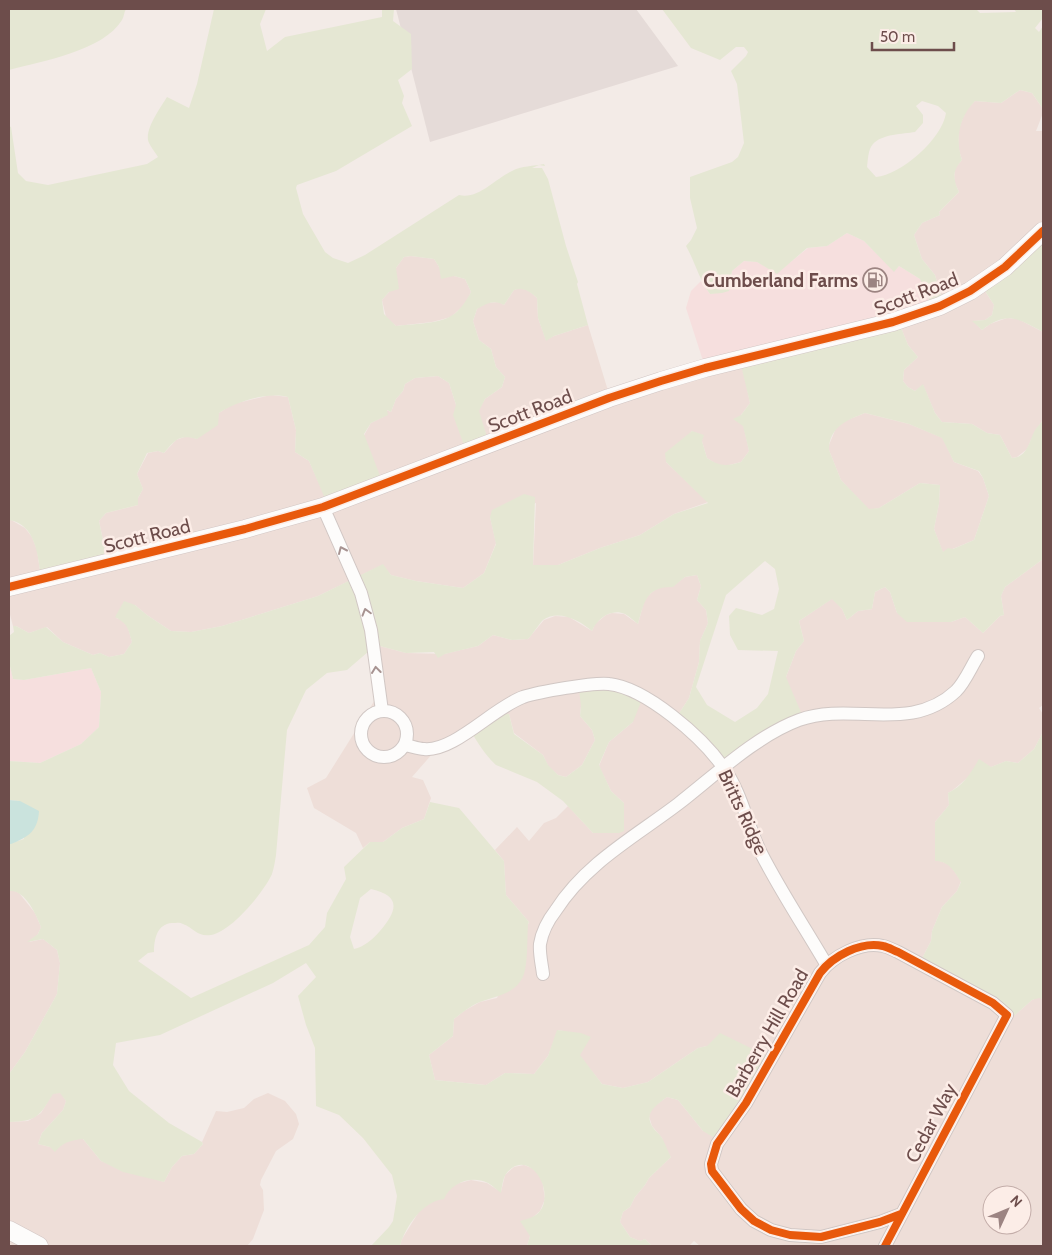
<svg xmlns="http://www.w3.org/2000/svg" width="1052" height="1255" font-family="Cabin,sans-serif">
  <rect width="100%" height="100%" fill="#f3ebe7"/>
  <g fill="#eeded8" fill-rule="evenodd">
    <path d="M1020 90 1032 93 1043 109V113L1036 131H1043V230L985 291 994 305 992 315 985 320 973 321 982 330 990 324 1007 318 1018 319 1043 332V420L1035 431 1027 449 1017 457 1012 458 1000 435 987 433 972 424 942 422 935 413 923 385 915 391 908 387 903 381 904 370 918 357 908 345 898 320 942 299 935 275 922 259 914 235 922 223 940 215 939 212 959 192 954 181 955 168 962 160 958 147 959 129 966 109 975 101 1001 103Z"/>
    <path d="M411 256 434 259 439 267 454 276 465 279 471 292 465 304 451 317 432 322 396 326 386 317 382 300 389 292 396 268 404 257Z"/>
    <path d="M520 288 528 290 537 298 538 318 546 340 554 336 588 325 609 394 741 360 750 403 741 415 749 451 741 462 729 465H718L707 458 702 441 692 431 666 462 708 502 674 514 640 535 600 548 558 565 533 566 536 503 490 517 496 543 484 573 463 588 416 581 391 575 382 565 318 596 222 626 191 632 171 631 147 615 135 605 116 618 123 620 128 628 132 642 124 654 109 657 100 653 93 655 63 642 47 627 29 633 16 626H13L9 611V520H11L25 528 32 537 37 550 41 578 107 560 99 521 106 513 138 505V498L143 489 137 474 148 453 158 451 164 453 176 440 187 436 197 439 219 413 233 404 271 395 288 397 296 430 295 452 309 461 327 501 371 423 387 415 386 410 391 412 396 399 403 391 405 384 415 378 438 376 449 383 456 405 488 440 478 411 485 399 502 387 505 377 496 367 491 349 479 340 473 321 477 309 479 307 487 303 499 302 504 305 514 290Z"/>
    <path d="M865 413 909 424 943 438 954 462 978 471 983 478 989 496 974 540 943 553 934 529 939 504 940 485 920 483 879 508 869 510 841 480 829 450V445L836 428 845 421Z"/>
    <path d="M1043 559V705L1039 708 1043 714V732L1034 749 1018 763 1006 761 991 767 977 764 972 774 953 790 948 793 949 805 935 822V861H940L950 865 961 881 957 891 942 907 932 931 931 941 918 966 994 1008 1006 1023 1032 1000 1039 997 1043 999V1246H700L694 1241 689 1246H652L645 1239 640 1241 630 1237 620 1222 623 1212 630 1207 635 1197 645 1185 649 1178 671 1157 665 1149 662 1138 652 1126 649 1116 652 1108 667 1097 678 1100 703 1131 707 1046 698 1048 648 1082 623 1088 602 1084 579 1055 590 1037 558 1030 548 1056 534 1074 505 1073 486 1085 435 1080 429 1055 453 1036 454 1019 464 1011 480 1002 497 998 529 922 506 895 504 861 495 850 517 827 529 841 544 823 556 818 568 806 593 833 624 803 611 791 599 766 609 742 633 722 581 706 580 716 592 730 595 740 582 765 566 777 558 775 548 766 543 755 514 733 509 714 433 753 412 777 423 780 431 798 424 819 402 828 383 842H370L363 848 356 833 314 808 307 788 326 778 378 695 376 645 406 653 444 654 478 646 493 635 512 640 528 639 544 620 555 616 569 617 592 631 595 624 606 615 612 613 624 614 638 624 645 598 655 590 664 586H673L685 577 697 575 701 586 697 600 706 610 708 623 700 641 699 662 689 698 674 721 721 770 786 677 796 651 804 641 799 621 833 598 842 609 847 620 858 611 872 609 875 592 885 587 890 592 897 613 951 622 965 617 983 633 1000 616 1004 615 1001 596 1005 587ZM992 1195H1022V1225H992Z"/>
    <path d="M12 890 19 893 35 913 41 927 38 934 29 942 43 939 57 950 60 963 57 994 25 1052 9 1074V891Z"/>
    <path d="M53 1093H61L66 1101 63 1110 42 1133 38 1144 50 1147 75 1139H83L101 1161 164 1182 172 1167 182 1156 194 1154 203 1144 202 1142 216 1111 227 1112 244 1108 254 1099 268 1093 285 1101 296 1114 299 1124 293 1139 276 1151 261 1180 260 1185 263 1190 264 1210 253 1239 247 1246H9V1122L28 1121 41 1113Z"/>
    <path d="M524 1165 534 1169 542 1179 545 1199 540 1211 532 1218 530 1236 527 1246H400L402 1239 420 1210 456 1184 471 1180 487 1183 501 1192 505 1175 514 1167Z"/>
  </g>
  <g fill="#f6dfde">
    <path d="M847 233 864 241 894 271 899 266 920 279 931 304 705 367 686 308 691 291 701 281 710 294 729 290 732 271 744 261 757 262 777 273 808 248 827 246Z"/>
    <path d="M9 662 13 679 24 680 91 668 101 692 99 727 81 744 40 763 9 761Z"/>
  </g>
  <path fill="#e5dbd8" d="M396 9H636L678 66 430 142Z"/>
  <g fill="#e5e7d3" fill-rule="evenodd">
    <path d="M9 9H126C124 12 124 17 122 20 103 51 42 61 9 70Z"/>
    <path d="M214 9H266L260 24 267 51 285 37 382 17V9H394L393 21 411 34 412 69 398 80 404 96 402 103 412 126 336 171 297 185 296 188 303 214 325 252 333 258 348 263 365 255 459 195C478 200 496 178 512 171 521 166 534 166 544 164L545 166 539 165 532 168H542L548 179 566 246 578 282 577 284 588 325 554 336 546 341 538 318 537 298C529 291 524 287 514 290L504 305C494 299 486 304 477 309L473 321 479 340 491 349 496 367 505 377 502 387 485 399 479 411 488 440 465 448 453 415 456 405 449 383 438 376 415 378 405 384 403 391 396 399 391 412 387 410 388 415 371 423 364 434 382 481 326 501 309 461 295 452 296 430 288 397C266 392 238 401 219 413L218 425 197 439C179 434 175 440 164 453L158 451 147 453 137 474 143 489 138 498V505L106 513 99 521 107 560 41 578C38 556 36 524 9 520V126L11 127 18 173 26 181 48 185 147 164 158 157C155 152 149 145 148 140 146 127 161 107 167 97L189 108 197 84ZM411 256 434 259 439 267 441 279 454 276 465 279 471 292C466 301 460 311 451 316 438 324 411 324 396 326L384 314 382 300 389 292 399 289 396 268 404 257Z"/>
    <path d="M662 9H976L980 13 1016 12 1014 9H1043V18L1035 28 1039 32 1043 26V109L1032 93 1020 90 1001 103 975 101C959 117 955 139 962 160 952 171 953 179 959 192L939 212 940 215 922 223 914 235 922 259 935 275 942 299 931 304 920 279 899 266 894 272 864 241 847 233 827 246 807 248 777 274 757 262 744 261 732 271 729 291 722 293 710 294C699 279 695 262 686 246L691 240 697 228 690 198V177L732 162 738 157 744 143 737 84 731 71 746 56 748 52 744 47H736L720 60 691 48ZM922 101 938 106 946 113C942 139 901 175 876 177L867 167C868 160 868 149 873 144 882 134 903 134 915 132L923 123V115L916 106Z"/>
    <path d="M1043 230V332C1018 319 1008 310 982 330L972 321 985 320 992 315 994 305 985 291Z"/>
    <path d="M898 320 908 345 918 357 904 370 903 381 908 387 915 391 923 384 935 413 942 422 972 424 987 433 1000 435 1012 458C1028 457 1029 441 1035 430 1037 427 1041 423 1043 420V559L1005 587 1001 596 1004 615 1000 616 983 633 965 617 951 622H907L897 613 890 592 885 587 875 592 872 609 858 611 847 620 842 609 832 599 799 621 804 641 796 651 786 677 803 717 724 768 674 721 689 698 699 662 700 641 708 623 706 610 697 600 701 586 697 575 685 577 673 587C646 586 644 603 638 624 634 621 629 616 625 614 611 608 597 619 592 631 580 621 559 609 543 620 538 625 533 634 528 639L512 640 493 635 478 646 445 654 438 658 434 652 406 653 376 645 347 670 327 673 306 690 287 730 276 855C275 861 274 868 272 874 264 892 231 932 211 935 197 937 194 928 183 924 180 922 176 923 172 923 157 924 154 939 154 952L148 953 138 961 191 998 309 945 325 927 327 913 346 879 344 867 370 842H383L402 828 424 819 430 802 459 808 504 861 506 895 529 922 528 924C527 938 528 961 524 974 517 994 496 996 480 1002 470 1006 462 1013 454 1019L453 1036 429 1055 435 1080 486 1085 505 1073 534 1074 548 1056 557 1030 581 1033 591 1037 580 1055 602 1084 623 1088 648 1082 698 1048 707 1046 720 1033 769 1057 718 1140 703 1131 678 1100 667 1097C657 1105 644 1112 652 1126 655 1131 660 1134 662 1138 666 1145 667 1150 671 1157L649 1178 645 1185 635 1197 630 1207 623 1212 620 1222 630 1237 640 1241 645 1239 652 1246H527L530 1236 520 1221C527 1219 536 1217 540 1211 556 1189 527 1146 506 1174 503 1178 502 1187 501 1193 497 1190 492 1185 488 1183 471 1175 451 1183 444 1199 423 1201 405 1227 400 1246H371L389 1227 393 1221 397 1196 392 1175 363 1138 339 1115 316 1106 315 1048 306 1025 298 996 316 977 306 963 273 983 160 1035 116 1043 113 1065 129 1091 169 1123 202 1142 203 1144 194 1154 182 1156 172 1167 164 1182 123 1172 101 1161 83 1139C70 1140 62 1143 55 1152L50 1147 38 1144 42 1133 63 1110 66 1101 60 1093 53 1094C39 1117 37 1121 9 1122V1074L25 1052 57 994 60 963 57 950 43 939 27 942 38 934 41 927C36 914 25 889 9 891V844L24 839 20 801 9 800V761L40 763 81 744 99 727 101 692 91 668 24 680 13 679 9 662V636L14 632 13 626H16L29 633 46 627 63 642 93 655 100 653 109 657 124 654 132 642C128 628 128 624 115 617L124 601 135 605 147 615 171 631 191 632 222 626 318 596 383 564 391 575 416 581 463 588 484 573 496 544 490 517 492 510 524 494 535 497 533 565H558L600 548 640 535 674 514 708 503 666 462 665 453 692 431 704 435 702 441 707 458C721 467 726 466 741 462L749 451 743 426 733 419 741 415 750 403 740 361ZM865 413 909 424 942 438 954 462 979 471 983 478 989 496 974 540 953 549 948 548 943 552 934 529 939 504 940 485 920 483 879 508 869 509 841 480 829 450C829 427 847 420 865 413ZM765 561 775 569 779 589 774 609 762 615 736 608 729 616 730 635 738 650 778 651 768 694 757 708 735 722 707 705 696 687 726 595ZM371 889C402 896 397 911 380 931 373 939 364 947 354 949L350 937 360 898Z"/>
    <path d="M582 688 624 690 641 702 633 722 609 742 599 765 611 791 624 803V831L619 833H593L563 801 537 782 496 765C485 755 478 743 470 730L494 712 509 714 514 734 543 755 548 765 558 775 566 777 582 765 595 740 592 730 580 716 581 706 579 690Z"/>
    <path d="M1043 732V999L1039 998 1032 1000 1006 1023 994 1008 918 966 931 941 932 931 942 907 957 891 961 882C954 871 949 861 935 861V822L949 805 948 793C964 785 970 774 979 759L991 767 1006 761 1018 763 1034 749Z"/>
  </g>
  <path fill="#cae3dd" d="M9 800 20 801 39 811C38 831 28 837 11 844H9Z"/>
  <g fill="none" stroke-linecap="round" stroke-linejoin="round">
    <g stroke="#d1c7c4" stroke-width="14">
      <g id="street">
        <path d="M323 507 361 593 371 630 382 711"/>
        <circle cx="384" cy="734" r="23"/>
        <path d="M405 745C411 746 418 749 424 749 454 752 493 708 523 697 538 692 594 682 609 684 646 688 702 737 723 767 742 793 747 825 761 853 781 892 805 928 826 964"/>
        <path d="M543 974C542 965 539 953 540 944 542 932 549 919 556 910 586 863 636 836 678 804 714 776 756 736 799 720 852 701 910 734 956 691 965 682 971 667 978 656"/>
        <path d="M885 1246 1007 1015 993 1003 898 952C893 950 888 947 883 946 861 941 833 956 820 973L746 1103 717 1144 711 1164 712 1171 741 1209 754 1221 771 1230 790 1235 821 1237 880 1222 901 1214"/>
      </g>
    </g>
    <g stroke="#d2c6c4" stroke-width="19">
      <g id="secondary">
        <path d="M9 587 245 529 323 507 609 398 661 381 705 368 893 322 940 306 970 291 1005 267 1043 231"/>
        <path d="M9 1230 39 1246"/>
      </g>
    </g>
    <use href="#street" stroke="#fdfcfb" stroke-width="12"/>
    <use href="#secondary" stroke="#fdfcfb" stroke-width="18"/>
    <g stroke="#fcede7" stroke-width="11">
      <g id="cycleway">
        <path d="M9 587 245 529 323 507 609 398 661 381 705 368 893 322 940 306 970 291 1005 267 1043 231"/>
        <path d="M885 1246 1007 1015 993 1003 898 952C893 950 888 947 883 946 861 941 833 956 820 973L746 1103 717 1144 711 1164 712 1171 741 1209 754 1221 771 1230 790 1235 821 1237 880 1222 901 1214"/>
      </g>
    </g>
    <use href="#cycleway" stroke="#e8590c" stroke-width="8"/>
  </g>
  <defs><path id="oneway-chevron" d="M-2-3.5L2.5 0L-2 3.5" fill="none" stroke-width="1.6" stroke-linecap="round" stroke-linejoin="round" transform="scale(1.25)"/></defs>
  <g stroke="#a79391">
    <use href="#oneway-chevron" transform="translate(342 550) rotate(-114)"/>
    <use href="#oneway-chevron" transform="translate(366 612) rotate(-106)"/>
    <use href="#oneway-chevron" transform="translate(376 670) rotate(-97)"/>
  </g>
  <defs>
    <g id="fuel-ring" transform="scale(1.25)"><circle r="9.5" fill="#fcede7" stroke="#9c8482" stroke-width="1.5"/><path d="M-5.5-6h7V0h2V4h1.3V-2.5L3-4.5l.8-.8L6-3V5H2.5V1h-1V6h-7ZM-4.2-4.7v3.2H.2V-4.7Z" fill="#9c8482"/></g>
  </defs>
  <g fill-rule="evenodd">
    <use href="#fuel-ring" x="875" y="280"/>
  </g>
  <g text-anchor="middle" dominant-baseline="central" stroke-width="5" stroke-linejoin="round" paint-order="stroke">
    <g font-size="19" font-weight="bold" fill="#6d4d4b" stroke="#fcede7" text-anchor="end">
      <text x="858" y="280">Cumberland Farms</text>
    </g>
    <g font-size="19" fill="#6d4d4b" stroke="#fcede7">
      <text transform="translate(916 294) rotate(-21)">Scott Road</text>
      <text transform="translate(530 411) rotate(-21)">Scott Road</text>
      <text transform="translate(147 536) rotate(-14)">Scott Road</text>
      <text transform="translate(743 812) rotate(65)">Britts Ridge</text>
      <text transform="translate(767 1033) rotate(-60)">Barberry Hill Road</text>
      <text transform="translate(931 1123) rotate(-62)">Cedar Way</text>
    </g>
  </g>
  <rect width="1052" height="1255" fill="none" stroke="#6d4d4b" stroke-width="20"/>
  <g transform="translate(1007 1210) rotate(46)"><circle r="24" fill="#fcede7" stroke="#c3ada9"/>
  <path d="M0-4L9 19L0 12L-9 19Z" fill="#9c8482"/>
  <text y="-8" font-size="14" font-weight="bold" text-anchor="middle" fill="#6d4d4b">N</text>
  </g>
  <path d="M872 42v8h82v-8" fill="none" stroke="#6d4d4b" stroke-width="2.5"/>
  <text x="880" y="42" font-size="15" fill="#6d4d4b" stroke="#fcede7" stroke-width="4" paint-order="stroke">50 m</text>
</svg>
